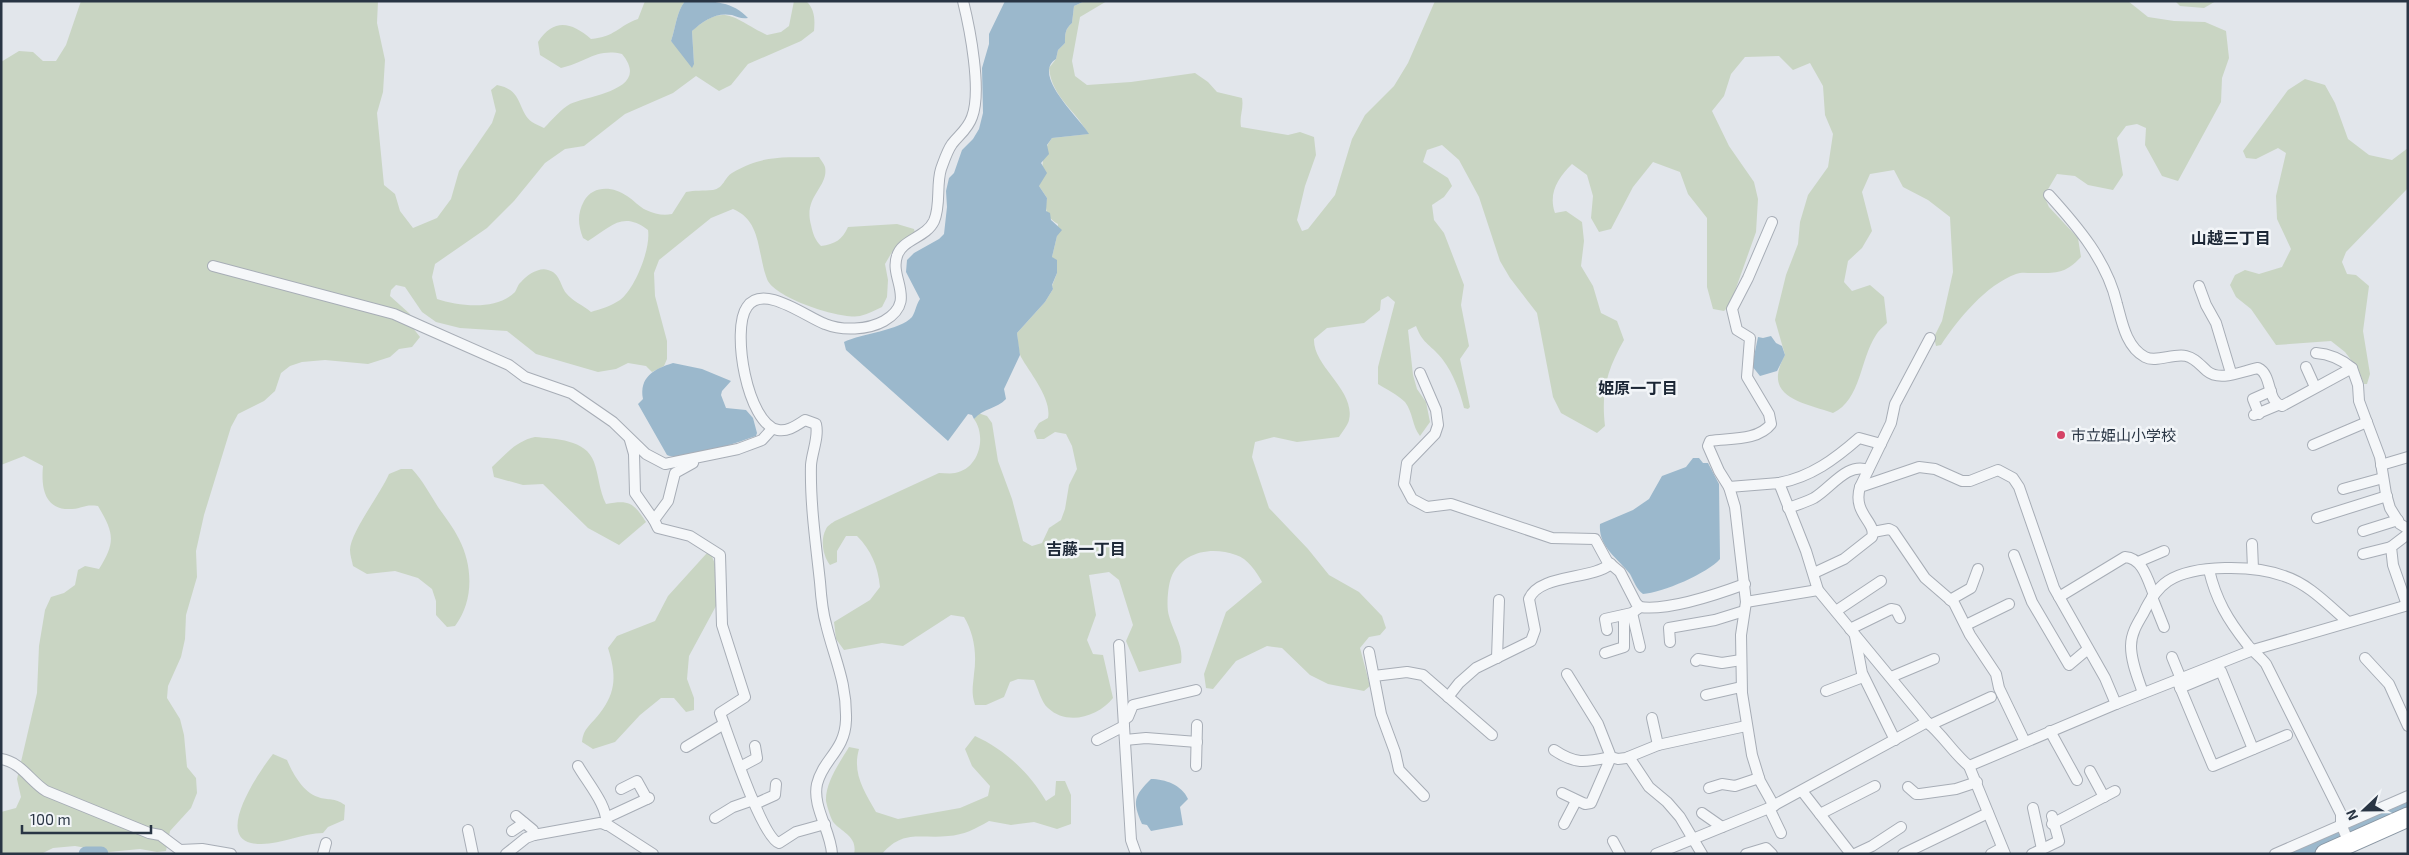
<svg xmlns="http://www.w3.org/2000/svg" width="2409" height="855" font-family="'Exo 2','Noto Sans JP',sans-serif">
  <rect width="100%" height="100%" fill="#e2e6eb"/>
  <g fill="#c9d5c3">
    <path d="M81 1H378L377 23 385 60 383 92 377 113 384 185 395 194 400 211 413 228 437 218 451 199 459 171 492 123 496 111 491 90 497 85C524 90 517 111 532 122 535 124 540 126 544 128 552 120 561 109 570 104 589 95 652 90 622 54 596 48 585 63 561 68L540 55 538 42C554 18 571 22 591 39 615 37 618 26 638 19L645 1H685C676 13 676 27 671 41L694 64 692 31C726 1 734 20 767 35L781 32 789 26 794 1H806C815 9 815 20 814 31L801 41 748 64 731 85 719 91 696 76 673 93 625 114 584 146 565 149 545 163 514 201 487 228 435 264 432 277 437 299C459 306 496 311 515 292 517 289 518 284 521 282 527 275 539 267 548 270 560 273 560 285 566 293 572 301 583 305 591 312 601 309 611 306 620 300 635 289 651 248 648 230 622 210 610 228 588 241L583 238C578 225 577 214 584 201 593 185 613 186 627 196 634 200 639 207 646 210 655 214 663 216 672 214L686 192C695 190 703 191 713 190 724 188 724 178 732 173 763 154 785 158 819 157 821 160 824 164 825 167 829 187 803 196 811 225 813 234 815 240 821 246 835 244 842 240 848 227L897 224 914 229 915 233 892 252 885 264 888 280 887 297 882 307C875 310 868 314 860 316 841 320 774 298 767 279 757 253 762 221 733 209L711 218 659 260 654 273 655 296 667 341V359L664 366 652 372 646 366 628 363 616 369 598 372 536 354 507 331 460 328 436 322 422 312 405 287 396 285 391 290 390 296 410 314 413 328 420 337 412 347 399 349 390 357 368 364 325 360 302 362 290 366 281 373 275 391 264 401 238 414 231 427 204 515 196 551 197 577 186 615 185 639 181 657 168 686 167 698 180 719 184 735 187 767 196 778 197 793 191 808 170 831 166 851 157 852 140 849 109 852 75 846 53 848 41 854H1V812L16 808 21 797 17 779 37 693 39 646 45 610 51 597 64 593 75 585 78 570 85 566 99 569C116 542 114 533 98 506 84 504 84 508 72 509 44 511 41 487 43 466L24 456 1 465V62L19 51 33 52 43 61H56L66 45Z"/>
    <path d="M1085 1H1107L1080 17 1072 61 1075 76 1087 85 1131 82 1195 73 1208 82 1217 92 1242 98C1244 109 1239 116 1241 127L1288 135 1300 132 1314 137 1316 155 1305 186 1297 220 1302 231 1308 229 1335 195 1352 139 1365 115 1394 86 1408 63 1435 1H2128L2148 17 2174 21 2205 22 2226 31 2229 58 2222 78 2221 102 2178 181 2162 176 2145 145 2146 128 2137 124 2126 126 2117 138 2123 175 2113 190 2088 185 2075 176 2057 174 2044 196 2049 207 2078 238 2081 257C2064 275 2055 273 2032 273 2027 273 2021 272 2016 274 1986 285 1958 319 1941 345L1936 346 1934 337 1942 321 1953 272 1950 217 1928 200 1903 187 1894 170 1870 174 1862 192 1872 231 1862 248 1848 261 1844 282 1852 291 1870 285 1884 297 1887 323C1883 327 1878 331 1876 335 1860 359 1861 400 1833 413 1803 402 1761 398 1785 355L1775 320 1786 275 1798 244 1800 222 1808 195 1828 167 1833 134 1825 115 1823 86 1810 63 1793 70 1779 56 1745 57 1731 74 1724 96 1712 111 1729 146 1754 182 1758 199 1756 232 1730 305 1724 311 1713 309 1707 287V218L1688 194 1680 172 1653 162 1633 187 1611 229 1599 232 1591 218 1593 196 1587 175 1572 164C1558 178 1548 193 1555 213L1566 211 1582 222 1584 241 1581 266 1593 286 1601 313 1617 321 1624 340C1607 370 1601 391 1605 426L1597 433 1561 413 1553 397 1537 313 1510 278 1500 261 1479 197 1459 160 1442 145 1427 150 1423 162 1448 178 1452 186 1444 197 1432 205 1434 220 1444 233 1464 285 1461 305 1469 346 1460 359 1470 407 1468 409 1464 408C1460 392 1453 373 1443 360 1432 345 1423 345 1416 326L1408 330 1413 375 1417 389 1426 402 1430 422 1420 436C1412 426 1413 412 1405 402 1398 395 1386 389 1378 384V367L1395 302 1388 296 1381 300 1380 310 1364 323 1327 328 1314 339C1313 367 1356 390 1349 420 1348 425 1342 432 1339 437L1297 442 1274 437 1255 442 1252 457 1269 508 1308 549 1329 575 1359 592 1382 616 1386 628 1380 635 1369 637 1360 648 1370 686 1364 691 1328 684 1310 675 1282 648 1267 646 1236 661 1213 689 1206 688 1204 674 1226 612 1262 582C1256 571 1248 559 1236 555 1211 546 1181 552 1171 578 1168 586 1166 607 1169 616 1173 632 1184 646 1181 663L1139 672 1126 641 1133 625 1119 580 1109 572 1089 575 1096 615 1087 640 1093 654 1103 655 1113 698C1098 717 1067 726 1048 708 1041 702 1038 688 1034 680L1018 679 1010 682 1004 697 986 705H975C971 692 973 686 974 674 977 653 974 634 964 617L951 615 903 646 882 643 844 650 836 639 834 622 870 600 880 587C878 566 871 550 857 536H846L837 551V562L830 565C823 556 820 540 826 529 827 526 832 523 835 521L939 473C944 473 950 474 955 473 979 469 987 437 974 419L978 413 987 416 992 423 998 461 1012 499 1023 541 1032 546 1042 543 1049 528 1061 520 1065 509 1069 485 1077 469 1072 446 1066 434 1055 432 1044 439H1037L1034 431 1039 423 1048 418C1052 399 1030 373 1021 357 1018 350 1018 340 1017 333L1045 302 1053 289 1052 286 1057 273 1052 257 1057 236 1058 224C1047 218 1044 210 1047 198L1039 186C1045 169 1039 155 1052 138L1088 134C1076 110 1052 98 1049 68L1056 59 1058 50 1065 43C1065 34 1065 29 1072 23L1074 6Z"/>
    <path d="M2175 1H2216L2204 8 2180 6Z"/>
    <path d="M2305 79 2325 85 2335 103 2348 139 2369 155 2392 160 2408 148V188L2346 252 2342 262 2347 274 2356 275 2369 286 2363 331 2370 374 2367 384H2364L2358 369 2345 352 2331 341 2276 345 2251 309 2236 297 2230 285 2235 275 2245 270 2259 274 2282 267 2291 249 2277 219 2276 196 2286 153 2278 148 2256 159 2246 158 2243 151 2288 90Z"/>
    <path d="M535 437C555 439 586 439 594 462 599 476 599 490 606 504 629 500 633 502 646 522L619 545 588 528 543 484 523 485 494 477 492 467C506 454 516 441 535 437Z"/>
    <path d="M401 469H412C423 481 429 493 438 507 445 517 453 527 459 539 473 566 474 601 455 626L447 627 436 615V601L432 589 418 578 395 571 367 574 353 566C352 561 350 555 350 550 350 533 381 493 389 474Z"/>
    <path d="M707 553 711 554 715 564 716 606 689 656 687 679 694 698V710L686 712 674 698H661L640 715 615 742 593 749 582 742C583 728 592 724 600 713 617 691 616 674 608 648L617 636 655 621 668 596Z"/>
    <path d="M975 736C1004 749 1030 773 1046 801L1055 795 1056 781H1065L1071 795V824L1057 829 1034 822 1011 825 989 821C975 829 964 835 948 836 920 839 903 829 882 854H854C858 837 842 832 834 823 831 820 827 806 826 801 825 783 840 762 849 747L859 749C852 773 864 791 876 812L898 819 960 808 988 796 990 786 972 766 965 749Z"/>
    <path d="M273 754 287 760C293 774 303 792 318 797 329 801 334 797 345 805L344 820 328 827 323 833C300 833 275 848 251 843 215 835 261 769 273 754Z"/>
  </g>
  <g fill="#9bb8cc">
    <path d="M685 1C709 1 732 0 748 18 741 19 738 17 732 15 716 12 703 21 692 31L694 64 692 68 671 41C676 27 676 13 685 1Z"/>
    <path d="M1005 1H1085L1074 6 1072 23C1065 29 1065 34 1065 43L1058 50 1056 59C1031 75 1080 118 1089 134L1052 138 1047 145 1049 154 1041 163 1047 173 1039 186 1047 198 1046 211 1050 213 1051 220 1062 230 1057 236 1052 257 1057 260V273L1052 285 1053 289 1045 302 1017 333 1020 355 1004 389 1006 399C997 409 983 408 974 419L972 415 968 414 948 441 846 350 844 342C860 334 901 330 912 317 915 313 916 305 920 299L906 272 907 260 914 253 939 239 944 234 947 207 946 191 949 178 954 173 962 150 973 139 979 129 983 113 982 68 989 44V34Z"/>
    <path d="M1771 336 1776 343 1782 346 1785 355 1777 371 1760 376 1752 366 1758 337 1763 338Z"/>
    <path d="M673 363 702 369 731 381 722 391 721 395 726 408 746 410 753 418 757 433 756 436C738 442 682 463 667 455L638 404 643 399C639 377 654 369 673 363Z"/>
    <path d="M1693 458H1699L1703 463H1708L1719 484 1720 559C1708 573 1662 593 1643 594 1636 589 1634 581 1630 574 1618 558 1598 547 1600 524L1633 510 1649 499 1662 476 1686 467Z"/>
    <path d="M1151 779C1165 779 1182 785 1188 799L1180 807 1183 825 1151 831 1147 825 1142 824C1132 801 1134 796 1151 779Z"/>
  </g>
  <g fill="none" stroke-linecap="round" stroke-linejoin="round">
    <g stroke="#9bb8cc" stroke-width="15">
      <path d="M86 854H101"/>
      <path d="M2294 854 2408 805"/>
    </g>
    <g stroke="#a7adb6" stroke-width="12">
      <g id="street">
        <path d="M2049 195C2078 227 2107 261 2117 304 2122 322 2126 347 2145 357 2156 363 2173 353 2186 356 2195 358 2200 365 2207 371 2220 382 2242 371 2258 368 2273 375 2266 401 2282 406L2352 368 2358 385 2359 401 2380 457 2386 494 2390 508 2400 524 2408 529"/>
        <path d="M1772 222 1748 278 1732 309 1737 330 1750 338 1747 377 1769 414 1771 424C1758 441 1729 438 1710 441L1708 446 1719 471 1729 487 1735 507 1746 602 1741 635 1742 693 1752 755 1760 781 1774 806"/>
        <path d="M213 266 394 314 423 327 509 365 525 377 571 393 613 422 646 454 665 464 738 449 762 440 772 429"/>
        <path d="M2199 286 2206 305 2216 323 2231 373"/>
        <path d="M2316 353C2330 354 2341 359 2352 368"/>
        <path d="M2306 367 2315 387"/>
        <path d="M1420 373 1436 410 1438 425 1435 434 1407 463 1404 484 1412 499 1427 507 1451 504 1552 538 1595 539 1607 561 1620 572 1636 603 1640 607C1668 611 1718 594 1745 584"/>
        <path d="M2259 414 2253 399 2271 391"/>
        <path d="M2254 415 2278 405"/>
        <path d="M630 440 634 454 635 493 654 520"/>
        <path d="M2313 445 2367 422"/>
        <path d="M693 463 675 473 668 501 654 520 658 528 690 536 720 555 722 625 745 697 720 713C728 734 762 838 779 843L796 832 825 824"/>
        <path d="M2381 465 2408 457"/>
        <path d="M1779 483C1811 477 1835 459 1859 438L1881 444"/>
        <path d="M1729 487 1779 483 1806 551 1818 590 1927 722C1943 735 1953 753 1969 766L2005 854"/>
        <path d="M1860 487 1891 423 1895 404 1930 338"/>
        <path d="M2343 489 2383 478"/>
        <path d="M1788 508C1797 505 1806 502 1814 498 1831 488 1847 462 1868 470"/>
        <path d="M2317 518 2387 496"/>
        <path d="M2363 531 2398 520"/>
        <path d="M1873 532 1889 529 1893 531 1925 578 1954 603 1970 635 1996 674 1999 688 2025 742"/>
        <path d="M2252 544 2253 569"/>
        <path d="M2363 554 2391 547"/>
        <path d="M2014 555 2032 602 2069 665 2088 649"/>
        <path d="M2138 562 2164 551"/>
        <path d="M2209 570C2216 600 2228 620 2247 644 2252 651 2260 656 2266 664L2341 814V824L2349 843"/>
        <path d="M1814 573 1844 559 1872 537C1877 522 1852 514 1860 487L1919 467 1935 469 1962 481H1970L1998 470 2013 478 2019 487 2054 588 2105 678 2116 704"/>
        <path d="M2059 597 2125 557C2143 558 2148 581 2154 595"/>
        <path d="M2152 597 2164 627"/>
        <path d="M1950 600 1971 588 1978 569"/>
        <path d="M1746 602 1818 590"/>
        <path d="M2407 605 2393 565 2391 547 2408 534"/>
        <path d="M1836 611 1881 581"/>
        <path d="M1632 613 1640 647"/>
        <path d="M1966 625 2009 604"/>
        <path d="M1850 629 1891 609 1896 610 1900 618"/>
        <path d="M1607 630 1605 619 1632 613 1640 607"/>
        <path d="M1855 636 1862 673 1895 740"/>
        <path d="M1670 642 1669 628 1715 620 1744 611"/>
        <path d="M1119 645 1131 840 1136 854"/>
        <path d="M1369 652 1381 714 1395 752 1399 770 1424 796"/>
        <path d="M1605 653 1624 647V615"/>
        <path d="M2172 657 2181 679"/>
        <path d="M1497 658 1499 600"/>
        <path d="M2365 658 2389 684 2408 726"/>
        <path d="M1696 661 1698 659 1722 663 1741 660"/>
        <path d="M1567 674 1598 724 1611 757 1618 759 1626 758 1658 745 1746 726"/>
        <path d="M1374 676 1407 672 1423 675 1492 735"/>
        <path d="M1891 677 1934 659"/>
        <path d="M2177 680 2213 766 2287 735"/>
        <path d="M2180 688 2221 671 2253 749"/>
        <path d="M1826 691 1863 677"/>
        <path d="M2143 693C2138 678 2131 662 2131 646 2131 634 2137 624 2143 614 2149 601 2156 589 2168 581 2194 564 2255 565 2284 576 2309 584 2328 605 2348 622"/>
        <path d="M1706 695 1741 687"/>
        <path d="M1448 697 1459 683 1476 668 1531 641 1535 630 1529 599C1539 574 1591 580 1611 564"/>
        <path d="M1652 718 1658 745"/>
        <path d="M1124 720 1128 717 1133 705 1196 690"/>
        <path d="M1930 725 1991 697"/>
        <path d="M2050 731 2077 780"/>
        <path d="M1097 740 1124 726"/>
        <path d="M1125 740 1146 738 1197 742"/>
        <path d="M686 747 724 724"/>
        <path d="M1554 750C1576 765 1586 762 1611 757L1591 803 1585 804 1562 793"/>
        <path d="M1629 757 1649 787 1667 802 1680 817 1702 854"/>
        <path d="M1 759C21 762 30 781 46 791L149 833 160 835 180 850 202 849 231 854"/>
        <path d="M578 766C587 782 609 807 606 825"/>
        <path d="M1196 766 1197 725"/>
        <path d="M1969 766 2116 704 2253 650 2408 605"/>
        <path d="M740 767 757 758 755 746"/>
        <path d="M2090 771 2104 797"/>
        <path d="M1908 787 1916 794H1920L1956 789 1977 782"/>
        <path d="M1709 788 1722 784 1735 786 1759 778"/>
        <path d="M621 789 637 781 647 799"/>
        <path d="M1802 791 1851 854"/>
        <path d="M755 804 775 795 776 784"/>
        <path d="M1769 808 1781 833"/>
        <path d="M2033 808 2042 849"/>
        <path d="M1702 813 1722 827"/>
        <path d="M1820 814 1875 786"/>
        <path d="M516 816 533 830 534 835"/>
        <path d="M608 817 649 798"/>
        <path d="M715 818 733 807 753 800"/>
        <path d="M1564 824 1576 801"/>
        <path d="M2052 824 2115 791"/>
        <path d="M468 830 473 854"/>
        <path d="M512 831 524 823"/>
        <path d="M1613 841 1620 854"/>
        <path d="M323 854 326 843"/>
        <path d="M506 854 526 838 534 835 600 823 608 825 653 854"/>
        <path d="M832 854C831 831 812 807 817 784 823 759 845 751 846 720 847 682 834 658 826 624 822 610 821 596 820 582 816 544 810 504 811 465 812 452 819 437 816 424L805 420C797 425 788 432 778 430 747 424 731 329 747 307 763 283 806 317 825 324 842 331 868 330 884 321 918 301 889 279 897 256 902 239 926 238 934 221 941 205 936 185 941 169 944 161 947 151 952 144 959 135 968 129 972 117 982 91 970 29 963 1"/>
        <path d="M1656 854 1769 808 1927 722"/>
        <path d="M1746 854 1766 848 1772 854"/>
        <path d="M1855 854 1872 846 1901 827"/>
        <path d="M1903 854 1988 813"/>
        <path d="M1991 854 2002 848"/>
        <path d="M2032 854 2059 841 2052 816"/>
        <path d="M2275 854 2408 796"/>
      </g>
    </g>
    <g stroke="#8895a2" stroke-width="21">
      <path id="highway" d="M2325 854 2408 817"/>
    </g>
    <use href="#street" stroke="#f5f7f9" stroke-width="10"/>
    <use href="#highway" stroke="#fff" stroke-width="19"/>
  </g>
  <circle fill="#d54266" stroke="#f2f5f8" stroke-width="2" cx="2061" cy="435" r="5"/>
  <g text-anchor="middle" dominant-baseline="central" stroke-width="5" stroke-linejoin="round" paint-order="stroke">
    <g font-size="15" fill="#293544" stroke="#f2f5f8" text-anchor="start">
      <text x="2071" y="435">市立姫山小学校</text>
    </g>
    <g font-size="16" font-weight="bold" fill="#1b2635" stroke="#f2f5f8">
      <text x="2231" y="237">山越三丁目</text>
      <text x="1638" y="387">姫原一丁目</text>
      <text x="1086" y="548">吉藤一丁目</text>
    </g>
  </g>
  <rect width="2409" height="855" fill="none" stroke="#293544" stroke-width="5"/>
  <g transform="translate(2364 810) rotate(248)" stroke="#f2f5f8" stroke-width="4" paint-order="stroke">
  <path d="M0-4L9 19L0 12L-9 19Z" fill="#293544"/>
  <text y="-8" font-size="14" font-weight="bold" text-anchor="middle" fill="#293544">N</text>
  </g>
  <path d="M22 825v8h129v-8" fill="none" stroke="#293544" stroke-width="2.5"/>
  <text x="30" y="825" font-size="15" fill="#293544" stroke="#f2f5f8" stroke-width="4" paint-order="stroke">100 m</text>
</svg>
